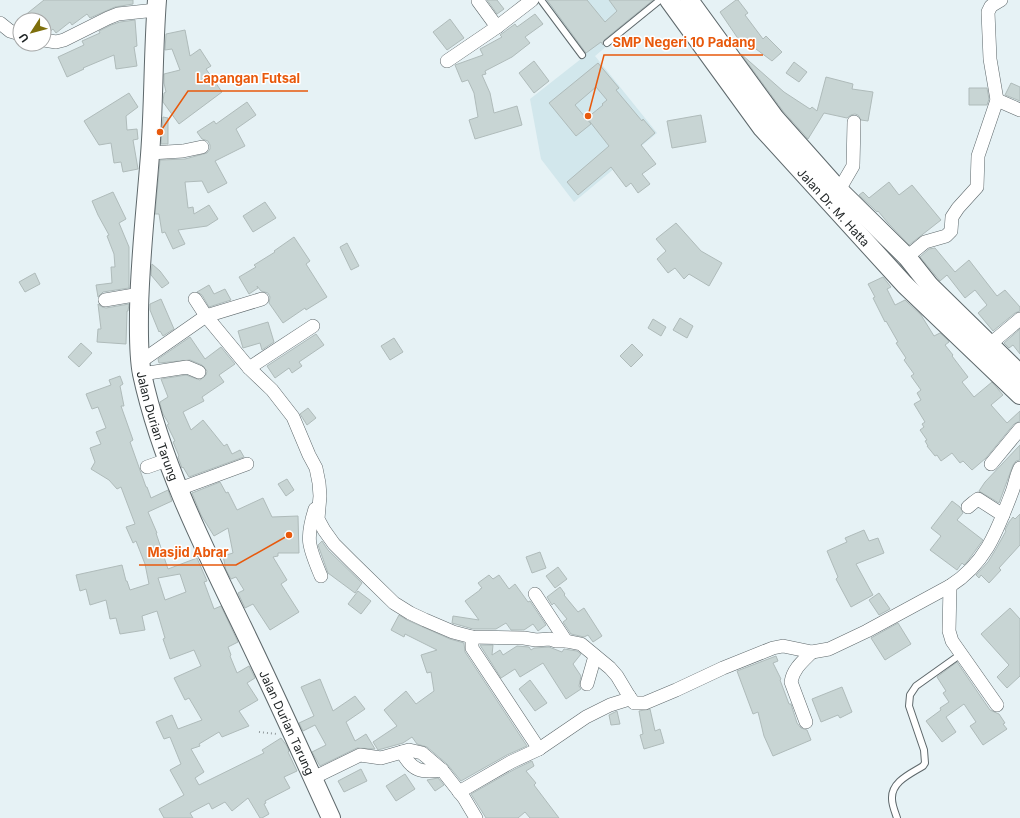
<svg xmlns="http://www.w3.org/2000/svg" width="1020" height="818" font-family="Inter,sans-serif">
  <rect width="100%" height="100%" fill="#e6f2f5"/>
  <path fill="#d2e7ec" d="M545 0H662L595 56 657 133 574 202 541 159 530 99 586 55 544 1Z"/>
  <g fill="#c8d5d4" stroke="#afbbba" fill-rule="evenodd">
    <path d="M44 0H133V4L115 7 90 18 87 14 72 25 70 22 56 33 53 29 48 33 44 32V20H19Z"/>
    <path d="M487 0H497L504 9 497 14Z"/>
    <path d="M547 0H587L605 22 617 11 609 0H653L604 40 603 45 601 42 586 53Z"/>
    <path d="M736 0H738L748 13 745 15 763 39 766 36 782 52 772 61 744 40 741 43 720 12Z"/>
    <path d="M535 14 543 24 525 37 530 43 512 57 485 71 486 74 482 75 490 93 494 113 517 106 522 125 475 139 469 120 478 117 474 93 468 80 462 82 455 65 483 55 480 49 502 37 500 35 515 24 517 27Z"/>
    <path d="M450 19 464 38 447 50 433 32Z"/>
    <path d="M135 20 137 46 134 47 137 66 116 69 114 55 83 68 84 69 67 77 58 57 84 45 82 41 100 33 99 31 111 25 120 22Z"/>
    <path d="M185 30 190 56 200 49 211 66 206 69 222 92 179 124 163 102 164 93 166 92 164 83V74L180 70 172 49 165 50 166 34Z"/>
    <path d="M741 54 784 92 810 109 812 107 817 111 826 77 853 84 852 89 873 92 868 121 861 120 858 115 855 114 851 115 847 118 824 113 808 139 783 111Z"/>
    <path d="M534 61 549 81 534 93 519 73Z"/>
    <path d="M794 62 807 72 799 82 786 73Z"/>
    <path d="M598 63 619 88 616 90 642 121 643 119 655 133 641 145 656 164 642 174 650 184 638 193 631 183 626 187 611 167 578 195 567 182 609 146 587 118 603 105 602 104 607 100 596 87 575 105 591 124 576 136 549 103Z"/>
    <path d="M1011 83 1020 87V101L1005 95Z"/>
    <path d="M969 88H987L989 99 987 105H969Z"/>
    <path d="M129 93 138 107 126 116 127 130 137 129 138 139 133 140 138 169 123 172 121 162 114 163 111 143 99 145 84 121Z"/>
    <path d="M247 102 256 115 236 129 245 146 215 161 227 183 208 193 202 181 185 182 188 208 193 207 194 214 209 205 218 219 207 226 178 230 185 244 173 249 165 232 162 233 159 214H155L160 160 185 159 207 153 210 149V145L208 141 202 139 197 132 214 121 216 124Z"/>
    <path d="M701 115 706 142 672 148 667 121Z"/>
    <path d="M163 117 168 118V144H161Z"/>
    <path d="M889 182 899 195 912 185 941 220 909 245 888 223 878 211 877 212 859 195 863 192 869 198Z"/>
    <path d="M113 192 126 219 119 223 129 247V288L103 292 98 297 96 285 112 283 111 267H115L114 254 107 236 109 235 98 215 92 201Z"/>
    <path d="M265 202 276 218 253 232 243 216Z"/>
    <path d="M676 223 701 251 722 263 709 286 689 274 684 279 675 268 668 273 657 259 666 251 656 239Z"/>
    <path d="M294 237 310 261 306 264 327 297 306 310 305 308 283 323 269 303 270 297 268 293 261 291 257 286 258 288 249 294 239 277 256 267 254 265 275 252 274 251Z"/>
    <path d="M347 243 359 266 351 270 340 247Z"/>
    <path d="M935 248 955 272 969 260 997 296 1005 290 1020 307V311L1015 313 993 331 978 313 987 305 975 290 965 298 947 275 940 281 920 257 929 249Z"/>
    <path d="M152 264 160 271 169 283 162 288 151 275Z"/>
    <path d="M35 273 40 284 25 292 19 282Z"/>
    <path d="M883 277 891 287 887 289 895 305 905 300 921 315 934 336 940 333 948 340 949 342 945 345 953 355 952 356 968 377 962 382 974 397 992 382 1003 395 991 405 1007 423 1020 411V421L1014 424 986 458 972 470 963 461 960 463 952 453 941 461 937 455 935 456 927 446H928L925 441 927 440 920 430 924 427 922 424 925 422 914 404 921 400 917 393 921 390 911 376 914 374 904 360 906 358 896 343 898 342 886 321 885 322 873 298 875 297 868 284Z"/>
    <path d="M209 285 214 294 225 289 231 300 209 307 202 295 197 292Z"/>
    <path d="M161 299 174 329 163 336 160 331 159 332 150 310V304Z"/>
    <path d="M98 304 102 307 106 308 129 304 128 311H127L126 344 97 342 98 329H101Z"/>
    <path d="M680 318 693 326 687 338 673 330Z"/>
    <path d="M653 319 666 327 661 336 648 328Z"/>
    <path d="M268 322 274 342 262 350 260 343 243 348 238 331Z"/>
    <path d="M1020 329V354L1013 345 1009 348 1004 343Z"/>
    <path d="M316 334 324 345 299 362 302 366 292 373 289 368 275 378 267 366Z"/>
    <path d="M190 337 205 359 221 347 235 364 219 375 224 382 202 397 204 401 183 412 191 430 203 420 224 446 227 444 232 454 240 450 244 457 189 477 183 467 182 468 178 457 179 456 173 442 175 441 167 425 169 424 163 414 160 404V402L168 397 161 379 186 375 200 380 206 375 207 371 202 365 190 360 159 363 158 359Z"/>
    <path d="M394 338 403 352 390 360 381 346Z"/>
    <path d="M81 343 92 353 79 367 68 357Z"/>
    <path d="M632 344 643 355 631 367 620 356Z"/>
    <path d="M120 376 123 384 120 386 124 406H121L133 440 130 442 146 487H147L151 498 168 490 172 501 148 512 157 533H156L168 569 197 558 207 581 204 582 214 609 221 606 238 642 228 647 231 655 230 656 237 673 249 666 255 678 247 683 258 700 239 711 249 726 222 737 219 732 199 744 200 746 191 749 204 772 195 778 199 785 264 753 262 750 281 738 287 746 289 751 288 752 297 771 284 777 290 788 265 801 266 803 264 804 269 814 262 818H260L248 798 232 811 225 802 212 809 209 803 190 813 193 818H164L159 809 184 795 170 770 181 764 170 737 164 739 156 722 172 715 178 729 202 720 189 698 185 700 174 678 201 666 194 650 170 659 163 639 165 638 157 611 142 616 145 630 120 634 116 618 110 619 106 600 90 605 86 589 80 591 76 575 122 565 126 581H127L130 590 149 584 145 564 136 541 133 543 126 527 135 524 121 487 117 489 109 480 91 469 95 462 90 448 101 444 96 432 106 428 98 407 92 409 86 394 111 385 109 380ZM180 574 186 592 165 600 158 578Z"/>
    <path d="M308 408 316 418 307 425 300 414Z"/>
    <path d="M1020 445V460L1016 461 1013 465 999 503 979 491 985 482Z"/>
    <path d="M287 479 294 490 286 496 278 484Z"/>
    <path d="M220 482 226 493 228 492 237 510 263 498 272 517 298 516 299 553H278V556L273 557 287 580 281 584 299 612 270 630 253 604 245 608 238 593 244 590 236 577 231 579 226 570 223 556 233 553 228 528 214 536 201 515 192 493Z"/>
    <path d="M952 501 960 507 963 513 957 520 983 540 967 562 964 565 962 563 957 570 930 550 941 536 931 528Z"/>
    <path d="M1020 514V545L999 568 1001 570 989 583 981 575 979 578 976 575 988 562 996 549 1006 531 1005 530 1009 522 1013 517 1015 519Z"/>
    <path d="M864 530 869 541 878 538 884 553 856 564 873 595 851 607 836 579 838 577 827 551 847 542 845 538Z"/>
    <path d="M322 541 328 550 362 583 355 593 328 573 318 545Z"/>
    <path d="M540 552 546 568 532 573 526 557Z"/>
    <path d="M558 567 567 579 555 588 546 576Z"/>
    <path d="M489 575 493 579 499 575 509 589 515 584 528 602 530 601 546 625 538 631 533 624 524 630H511L506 623 496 629H473L452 623 453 616 479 620 465 601 480 590V589L482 588 478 583Z"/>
    <path d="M560 587 565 594 564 595 578 612 584 608 602 636 593 642 588 635 584 637 571 634 563 622 567 619 554 603 552 605 547 597Z"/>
    <path d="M358 591 371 601 361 614 348 604Z"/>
    <path d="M879 593 890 609 879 615 869 600Z"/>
    <path d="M1010 608 1020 619V676L1007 688 997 677 1009 665 981 634Z"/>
    <path d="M399 615 407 620 450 639 464 643 465 652 527 746 507 755 461 781 447 764 427 747 417 744 412 737 403 743 378 750 373 742 397 726 384 710 406 691 416 704 434 691 431 672 427 673 421 655 437 650 405 634 404 637 391 630Z"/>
    <path d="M898 623 911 644 885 660 871 638Z"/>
    <path d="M480 645H493L492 655 500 650 503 655 517 646 529 647 531 650 534 648 549 647 562 652 564 649 577 651 581 654 573 664 581 676 579 686 581 689 566 699 543 663 520 677 515 669 501 678Z"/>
    <path d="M776 656 778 661 773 663 781 679 780 680 789 704H791L797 723 801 728 807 730 811 740 773 756 764 736 758 712 753 714 737 671Z"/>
    <path d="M957 662 990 710 999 714 1005 723 1003 724 1007 729 983 745 970 726 976 722 964 704 946 717 956 732 942 742 926 721 941 710 940 708 949 702 943 693 946 691 937 677Z"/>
    <path d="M320 679 333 711 355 696 365 709 346 722 347 724 355 741 366 734 375 749 357 748 320 766 312 752 326 745 315 725 303 731 299 723 314 716 301 687Z"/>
    <path d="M530 680 547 703 535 711 519 689Z"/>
    <path d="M842 687 852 712 840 718 838 715 821 722 812 699Z"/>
    <path d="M650 709 655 731 660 729 664 743 644 749 640 735 643 734 639 711Z"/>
    <path d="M617 711 620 724 611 725 609 715Z"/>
    <path d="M532 761 534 766 526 771 536 783 534 785 559 818H530L525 812 518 818H486L471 794 515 769Z"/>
    <path d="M361 769 367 781 344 792 338 781Z"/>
    <path d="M405 774 415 789 396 801 386 786Z"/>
    <path d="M438 778 444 785 435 791 427 780Z"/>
  </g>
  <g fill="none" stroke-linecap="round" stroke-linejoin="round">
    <g stroke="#5e686b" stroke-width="8">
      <g id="lane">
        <path d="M541 0 582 55"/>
        <path d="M607 43 660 0"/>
        <path d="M897 818C895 812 892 805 892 799 891 782 910 774 923 766L925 763 924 750 909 706 910 695 916 686 961 654"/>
      </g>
    </g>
    <g stroke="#5e686b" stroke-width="14">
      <g id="street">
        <path d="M478 1 497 27"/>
        <path d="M0 23 10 31 20 34"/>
        <path d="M44 40 56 42 64 40 108 18 118 14 156 10"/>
        <path d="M447 61 497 27 532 0"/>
        <path d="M997 100 1020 110"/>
        <path d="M150 153 183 151 202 147"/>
        <path d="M839 190 853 166 854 122"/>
        <path d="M907 257 925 242 946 236 951 231 952 217 958 208 977 187 978 156 997 100 990 59 988 12 991 6 1001 0"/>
        <path d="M195 299 206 316 249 368 272 390 293 417 309 455 316 468 319 483 320 496 318 519 324 530 334 544 352 562 394 603 410 613 425 620 453 632 472 637 524 638 536 640 550 639 556 641H566L581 644 610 668 617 676 629 696 634 703H645L676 690 723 668 773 648 783 646 812 652 829 649 867 631 950 586C986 563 997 531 1012 492 1015 484 1016 476 1020 468"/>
        <path d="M105 300 140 294"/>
        <path d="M989 345 1020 319"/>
        <path d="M140 362 206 316 262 299"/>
        <path d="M249 368 313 326"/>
        <path d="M142 374 187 367 199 372"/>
        <path d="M991 464 1020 429"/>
        <path d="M147 467 167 460"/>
        <path d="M179 489 247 464"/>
        <path d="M968 507 974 502 978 499 1003 515"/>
        <path d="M315 509C305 540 309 547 321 576"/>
        <path d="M950 586 949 631 952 641 997 705"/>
        <path d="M535 594 566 641"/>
        <path d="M472 637V648L539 749"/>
        <path d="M587 684 595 656"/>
        <path d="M806 722 791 682C793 669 803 661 812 652"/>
        <path d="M402 752C412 771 421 773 442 770"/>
        <path d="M313 778 360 755 381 758 409 750 422 753 442 770 464 798 476 818"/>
        <path d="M459 792 511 762 539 749 586 717 610 705 626 700 629 696"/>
      </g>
    </g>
    <g stroke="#5e686b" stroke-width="20">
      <g id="secondary">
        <path id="s1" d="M157 0C153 52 154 104 150 155 146 207 140 258 139 310 139 331 138 354 142 374 161 462 203 546 242 626 273 690 302 754 331 818"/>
        <path id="s2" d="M669 0 762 128 905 285 1020 395"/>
        <path d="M689 0 775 118 839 190 907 257 930 286 1020 374"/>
      </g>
    </g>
    <path stroke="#949d9f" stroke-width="2" stroke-dasharray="1 3" stroke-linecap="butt" d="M259 732 277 734"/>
    <use href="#lane" stroke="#fff" stroke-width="6"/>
    <use href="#street" stroke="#fff" stroke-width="13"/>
    <use href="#secondary" stroke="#fff" stroke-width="18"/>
  </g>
  <g text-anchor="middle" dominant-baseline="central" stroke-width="3" stroke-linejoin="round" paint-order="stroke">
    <g font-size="12" fill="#1d2223" stroke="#fff">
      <text stroke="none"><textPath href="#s2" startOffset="265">Jalan Dr. M. Hatta</textPath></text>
      <text stroke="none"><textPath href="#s1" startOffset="429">Jalan Durian Tarung</textPath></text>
      <text stroke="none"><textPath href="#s1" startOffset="753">Jalan Durian Tarung</textPath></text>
    </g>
  </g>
  <path fill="none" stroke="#e8590c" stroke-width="1.5" d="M588 116L604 55H763M160 132L188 91H308M289 535L236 565H139"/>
  <g fill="#e8590c" stroke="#fff" stroke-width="1.5">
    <circle cx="588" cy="116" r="4"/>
    <circle cx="160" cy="132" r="4"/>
    <circle cx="289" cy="535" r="4"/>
  </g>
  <g font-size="13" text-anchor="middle" font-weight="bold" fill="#e8590c" stroke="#fff" stroke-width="3" stroke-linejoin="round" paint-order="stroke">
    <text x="684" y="47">SMP Negeri 10 Padang</text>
    <text x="248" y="83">Lapangan Futsal</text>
    <text x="188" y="557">Masjid Abrar</text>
  </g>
  <g transform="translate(32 32) rotate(234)"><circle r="19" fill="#ffffff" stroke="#a5a7a7"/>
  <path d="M0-3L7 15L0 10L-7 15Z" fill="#7e6f0c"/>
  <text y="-6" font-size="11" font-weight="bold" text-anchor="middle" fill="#1d2223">U</text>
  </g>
</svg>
